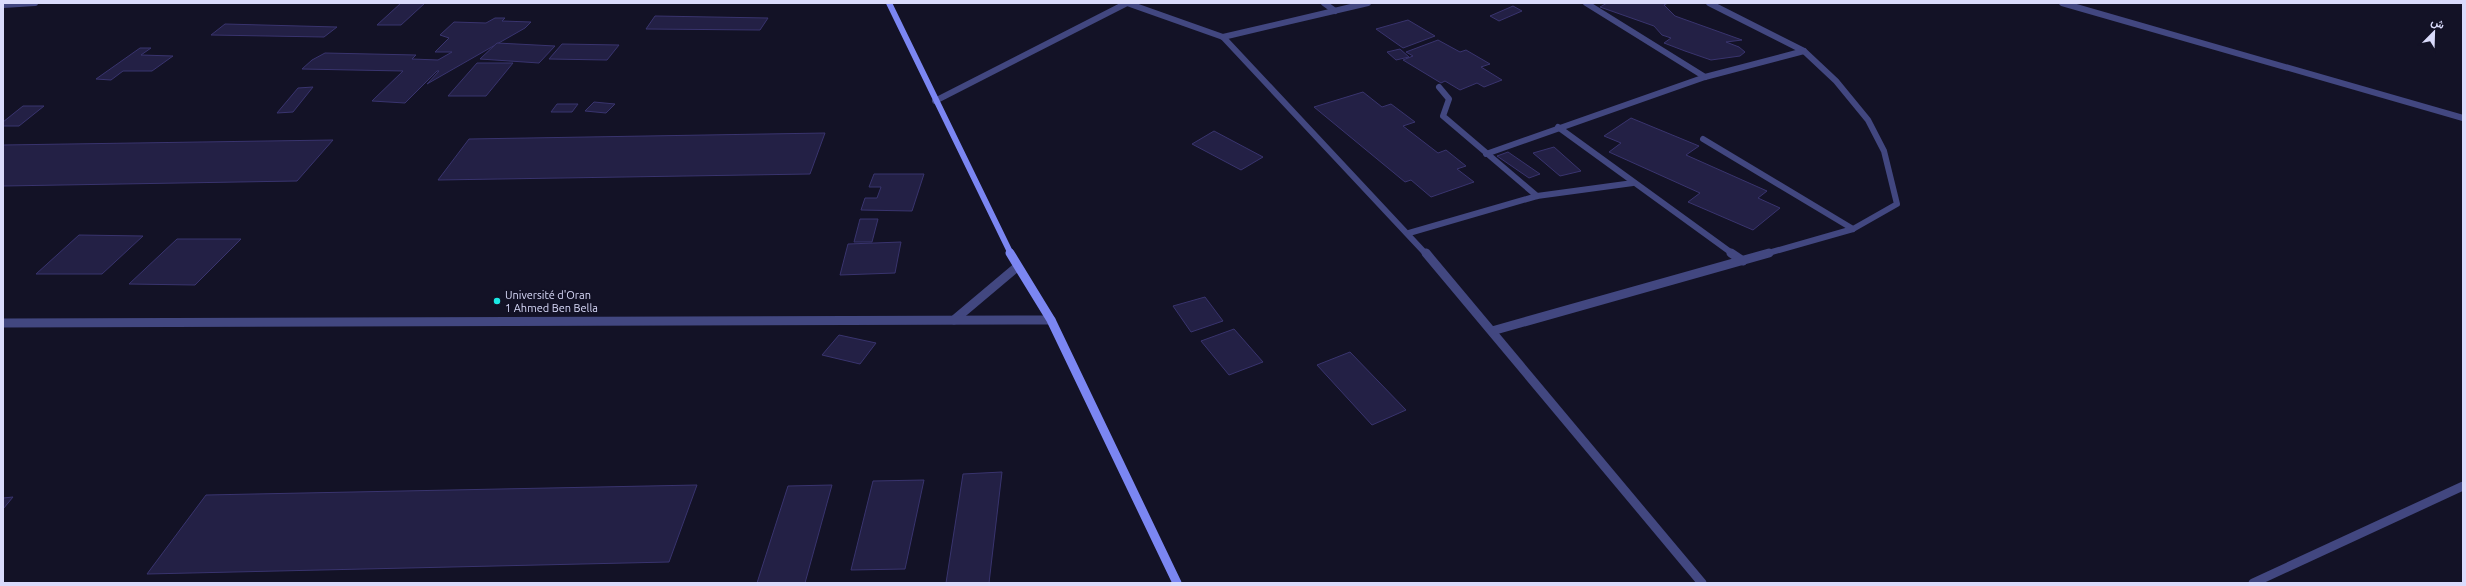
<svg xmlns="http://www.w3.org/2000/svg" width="2466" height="586" font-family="Ubuntu,Vazirmatn,sans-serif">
  <rect width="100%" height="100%" fill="#131226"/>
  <g fill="#232045" stroke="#39346e">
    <path d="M401 3H425L401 25H377Z"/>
    <path d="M1607 3H1668L1664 5 1675 16 1742 40 1726 42 1739 47 1745 52 1740 56 1711 60 1685 51 1664 43 1671 38 1662 35 1654 26 1600 7Z"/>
    <path d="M1513 6 1522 11 1499 21 1490 16Z"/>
    <path d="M655 16 768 18 760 30 646 29Z"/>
    <path d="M495 18H505L502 21 531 22 525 28 427 84 439 71H437L405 103 372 101 403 71 302 69 312 60 325 53 416 55 412 59 438 60 452 52H435L449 38 440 35 454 22 486 23Z"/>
    <path d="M1408 20 1435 36 1403 48 1376 29Z"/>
    <path d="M225 24 337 27 324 37 211 35Z"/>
    <path d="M1438 40 1460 52 1466 50 1490 64 1481 67 1502 80 1484 87 1477 83 1460 90 1445 81 1441 83 1403 60 1413 56 1406 52Z"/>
    <path d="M497 43 555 46 539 63 480 59Z"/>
    <path d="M562 44 619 45 607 60 549 59Z"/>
    <path d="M140 48H151L141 55 173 56 152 71H123L111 80 96 79Z"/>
    <path d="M1400 49 1409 57 1396 60 1387 52Z"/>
    <path d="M477 63H513L486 96H448Z"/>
    <path d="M313 87 293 112 277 113 298 88Z"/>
    <path d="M1363 92 1382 107 1391 104 1415 122 1403 126 1438 153 1446 150 1466 166 1457 169 1474 182 1431 197 1411 180 1405 182 1314 107Z"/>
    <path d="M594 102 615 104 606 113 585 111Z"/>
    <path d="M557 104H578L572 112H551Z"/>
    <path d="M23 106H44L19 126H3V122Z"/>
    <path d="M1631 118 1699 146 1686 155 1767 191 1758 198 1780 208 1753 230 1688 202 1700 193 1609 152 1621 143 1604 136Z"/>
    <path d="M1214 131 1263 157 1241 170 1192 144Z"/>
    <path d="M825 133 810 174 438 180 469 139Z"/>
    <path d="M333 140 297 181 3 186V145Z"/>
    <path d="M1554 147 1581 171 1560 176 1533 153Z"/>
    <path d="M1508 152 1540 174 1529 178 1497 156Z"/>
    <path d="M874 174H924L912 211 861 210 865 198H877L881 187H869Z"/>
    <path d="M860 219H878L872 242H854Z"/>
    <path d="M79 235 143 236 102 274H36Z"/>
    <path d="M177 239H241L195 285 129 284Z"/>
    <path d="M901 242 895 273 840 275 848 244Z"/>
    <path d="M1205 297 1223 321 1191 332 1173 306Z"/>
    <path d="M1234 329 1263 362 1229 375 1201 341Z"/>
    <path d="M839 335 876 343 860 364 822 355Z"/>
    <path d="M1350 352 1406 410 1372 425 1317 365Z"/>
    <path d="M1002 472 989 583H946L963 474Z"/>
    <path d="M924 480 905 569 851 570 873 481Z"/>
    <path d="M697 485 669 562 147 574 206 495Z"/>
    <path d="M832 485 805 583H757L788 486Z"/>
    <path d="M13 497 3 509V498Z"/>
  </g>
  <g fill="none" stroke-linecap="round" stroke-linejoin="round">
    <g stroke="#424780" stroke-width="6">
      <path d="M1127 3 1223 37 1426 254"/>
      <path d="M1324 3 1335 11"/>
      <path d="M1586 3 1705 77"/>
      <path d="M1709 3 1804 51 1836 81 1868 120 1884 151 1897 204 1853 229 1765 254"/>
      <path d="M2062 3 2463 118"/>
      <path d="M1223 37 1368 3"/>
      <path d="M1439 87 1449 99 1443 116 1537 196"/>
      <path d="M935 101 1127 3"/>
      <path d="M1558 127 1733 254"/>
      <path d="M1486 154 1705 77 1804 51"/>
      <path d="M1409 233 1537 196 1633 183"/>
    </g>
    <g stroke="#424780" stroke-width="9">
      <path d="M1426 253 1702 583"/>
      <path d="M1731 253 1743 261"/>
      <path d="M1492 331 1769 253"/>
      <path d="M2253 583 2463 486"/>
    </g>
    <path stroke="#424780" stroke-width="6" d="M1703 139 1853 229"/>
    <g stroke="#424780" stroke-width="9">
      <path d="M954 320 1017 267"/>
      <path d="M3 323 1051 320"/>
    </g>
    <path stroke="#424780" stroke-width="6" d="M3 5 35 3"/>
    <path stroke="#7b86f2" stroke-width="6" d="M889 3 1011 254"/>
    <path stroke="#7b86f2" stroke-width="9" d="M1010 253 1051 320 1177 583"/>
  </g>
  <circle fill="#1ae8e4" stroke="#131226" stroke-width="1.5" cx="497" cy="301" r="4"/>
  <g text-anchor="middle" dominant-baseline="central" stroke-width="3.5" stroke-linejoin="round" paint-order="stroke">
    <g font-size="11" fill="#dadbfb" stroke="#131226" text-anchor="start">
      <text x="505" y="295">Université d'Oran<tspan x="505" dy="13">1 Ahmed Ben Bella</tspan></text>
    </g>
  </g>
  <rect width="2466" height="586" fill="none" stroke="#dadbfb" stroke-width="8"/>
  <g transform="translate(2434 32) rotate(23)" stroke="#131226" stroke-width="3" paint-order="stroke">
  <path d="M0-3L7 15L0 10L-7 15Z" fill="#dadbfb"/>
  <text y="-6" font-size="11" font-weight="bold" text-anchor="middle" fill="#dadbfb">ش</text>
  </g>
</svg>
